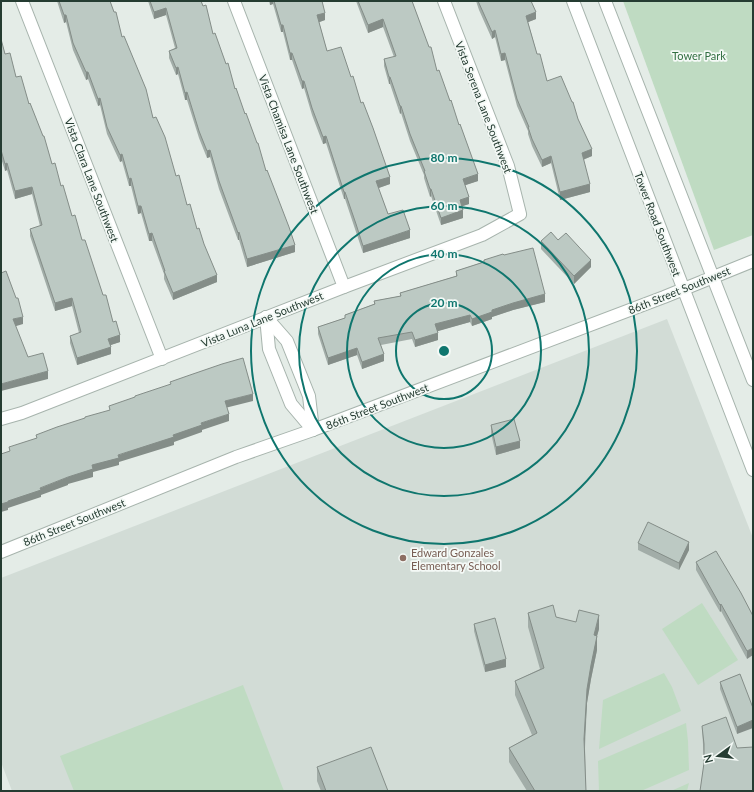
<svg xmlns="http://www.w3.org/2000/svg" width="754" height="792" font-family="Lato,sans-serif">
  <rect width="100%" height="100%" fill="#e4ece7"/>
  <path fill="#d2dcd6" d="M667 319 753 538V791H12L1 762V578Z"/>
  <g fill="#bfdbc2">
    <path d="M623 1H753V235L714 250Z"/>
    <path d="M702 603 738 660 698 685 662 629Z"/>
    <path d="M664 673 672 687 681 711 599 749 603 700Z"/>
    <path d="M243 685 284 791H74L60 756Z"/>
    <path d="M686 723 688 741 689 770 641 791H599L598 761Z"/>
    <path d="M689 783 687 791H671Z"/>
  </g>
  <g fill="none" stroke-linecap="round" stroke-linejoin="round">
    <g stroke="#a7b4ad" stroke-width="14">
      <g id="minor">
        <path d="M22 1 162 359"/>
        <path d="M234 1 344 287"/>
        <path d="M266 317 269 349 291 404 313 430"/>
        <path d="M266 317 287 341 309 396 313 430"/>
        <path d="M1 419 22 413 344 287 482 235 520 214 508 166 444 1"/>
      </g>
    </g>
    <g stroke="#a7b4ad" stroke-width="14">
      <g id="tertiary">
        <path d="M573 1 753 470"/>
        <path d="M605 1 753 380"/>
        <path d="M1 552 236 457 313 430 664 297 753 261"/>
      </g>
    </g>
    <use href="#minor" stroke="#fff" stroke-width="12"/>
    <use href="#tertiary" stroke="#fff" stroke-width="12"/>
  </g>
  <g fill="#a2ada8">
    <path d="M57 1H110L122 37 217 282 173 300 164 279V274L152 241H149L141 213 138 214 131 186H129L122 161 120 162 107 134 100 105 98 106 88 79 86 80 73 50 66 22 64 23Z"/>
    <path d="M148 1H201L213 34 266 171 295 252 247 267 239 240H238L219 189 210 157 207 158 199 138 187 100H185L178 74 176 75 169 58V51L175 48 166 15 154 19Z"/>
    <path d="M269 1H322L325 20 319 22 327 51 361 103 390 184 378 188 388 214 410 238 363 253 345 199H344L326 143 323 144 312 115 304 88 302 89 292 60H290L283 32H281L273 4 270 5Z"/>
    <path d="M356 1H412L437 71 450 101 478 181 465 185 469 204 462 206 463 218 441 225 431 196 430 197 424 178V175L410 141 401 113 400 114 390 84H389L384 66V59L394 57 383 27 368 33Z"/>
    <path d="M476 1H531L536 19 528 22 537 54 547 81 592 156 583 160 590 192 560 200 551 163 542 167 532 146 528 134V131L517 106 505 60 501 61 495 37 492 39 479 10Z"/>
    <path d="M1 39 5 54 29 104 52 164 61 186 72 216 82 240 113 322 120 342 110 345 111 354 77 365 70 343V336L79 333 72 306 55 311 30 236V229L40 226 32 194 15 199 7 170 5 171 1 158Z"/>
    <path d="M541 241 591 267 574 284 541 249Z"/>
    <path d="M504 255 545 302 513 310 492 317V319L472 326 470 322 437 331 438 340 415 347 412 339 381 345 384 361 362 369 357 355 328 365 318 334V327L345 318V315L374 304V301L400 296V293L456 276V271Z"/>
    <path d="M491 425 520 448 496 455 491 433Z"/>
    <path d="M638 543 689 550 679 570 638 550Z"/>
    <path d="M696 562 753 616 747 659 721 611 720 612 696 570Z"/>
    <path d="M528 613 556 617 599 629 597 636V650L591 679 587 703 585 748 586 791H527L509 762V748L532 735 515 695V681L540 669 528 627Z"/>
    <path d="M474 624 506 667 485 672 474 631Z"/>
    <path d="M740 674 737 734 720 689V682Z"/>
    <path d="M702 726 737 748 701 786 704 763Z"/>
    <path d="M317 767 388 791H321L317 781Z"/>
  </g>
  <g fill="#848d88">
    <path d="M270 1H273V4L270 5Z"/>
    <path d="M166 8V15L154 19V12Z"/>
    <path d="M536 12V19L526 23V16Z"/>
    <path d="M325 13V20L317 23V15Z"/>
    <path d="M64 15H66V22L64 23Z"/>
    <path d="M383 19V27L368 33V25Z"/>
    <rect x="281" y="25" width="2" height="7"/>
    <path d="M495 30V37L492 39V32Z"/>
    <rect x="290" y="53" width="2" height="7"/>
    <path d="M505 53V60L501 61V54Z"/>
    <path d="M178 67V74L176 75V68Z"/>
    <path d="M86 72H88V79L86 80Z"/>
    <rect x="389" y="77" width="1" height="7"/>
    <path d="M302 81H304V88L302 89Z"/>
    <path d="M187 92V100H185V93Z"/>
    <path d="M100 98V105L98 106V99Z"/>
    <path d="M400 106H401V113L400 114Z"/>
    <path d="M326 136V143L323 144V137Z"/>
    <path d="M592 149V156L582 160V153Z"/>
    <path d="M210 150V157L207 158V151Z"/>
    <path d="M122 154V161L120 162V155Z"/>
    <path d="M551 156V163L542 167V160Z"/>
    <path d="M7 163V170L5 171V164Z"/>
    <path d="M478 174V181L463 186V179Z"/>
    <path d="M390 177V184L376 189V181Z"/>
    <path d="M131 178V186H129V179Z"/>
    <path d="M590 184V192L560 200V192Z"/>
    <path d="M32 187V194L15 199V191Z"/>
    <path d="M430 189H431V196L430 197Z"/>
    <rect x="344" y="192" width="1" height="7"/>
    <path d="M469 197V204L460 207V200Z"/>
    <path d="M138 206H141V213L138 214Z"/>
    <path d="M463 210V218L441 225V218Z"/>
    <path d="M410 230V238L363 253V246Z"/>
    <path d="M239 232V240H238V233Z"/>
    <path d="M152 233V241H149V234Z"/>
    <path d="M295 245V252L247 267V259Z"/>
    <path d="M591 260V267L574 284V276Z"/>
    <path d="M217 275V282L173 300V293Z"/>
    <path d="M545 294V302L513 310 492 317V319L472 326V319L492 310 513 303Z"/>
    <path d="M72 298V306L55 311V303Z"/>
    <path d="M470 315V322L435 332V324Z"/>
    <path d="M23 317V324L13 327V319Z"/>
    <path d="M438 333V340L415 347V340Z"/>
    <path d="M120 335V342L108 346V339Z"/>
    <path d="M111 347V354L77 365V358Z"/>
    <path d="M357 348V355L328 365V358Z"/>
    <path d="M384 354V361L362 369V362Z"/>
    <path d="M48 371V379L1 391V384Z"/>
    <path d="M253 394V401L225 408V401Z"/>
    <path d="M229 414V421L202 430V432L174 442V445L119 462V465L93 472V477L68 484V485L41 495V497L8 508V510L1 512V504L8 501 68 477 92 465 173 435 201 423Z"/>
    <path d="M520 441V448L496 455V447Z"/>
    <path d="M689 542V550L679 570V563Z"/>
    <path d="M721 604V611L720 612V605Z"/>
    <path d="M599 615V629L597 636V650L591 679 587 703 584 753V739L587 689 594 635Z"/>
    <path d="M753 648V655L747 659V651Z"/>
    <path d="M506 659V667L485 672V665Z"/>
    <path d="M753 720V728L737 734V727Z"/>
  </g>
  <g fill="#bcc9c3" stroke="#848d88">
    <path d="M59 1H110L114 12H116L122 37 124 36 146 89 153 118 156 117 165 137 176 176 179 175 187 205 190 204 197 229 199 228 204 244 217 275 173 293 164 271H165L152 233 149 234 141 206H138L131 178 129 179 122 154 120 155 107 127 100 98 98 99 88 72H86L73 43 66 15H64Z"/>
    <path d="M150 1H201L203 6 206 5 213 34 215 33 226 64 228 63 235 89 236 88 245 114 246 113 257 143H258L266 171 267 170 274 188 289 227 295 245 247 259 239 232 238 233 219 181 210 150 207 151 199 131 187 92 185 93 178 67 176 68 169 51 177 48 166 8 154 12Z"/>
    <path d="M274 1H322L325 13 317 15 327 51 341 47 351 77 353 76 361 103 363 102 373 128 390 177 376 181 388 214 403 210 410 230 363 246 356 224 345 192H344L326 136 323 137 312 108 304 81H302L292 53H290L283 25H281Z"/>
    <path d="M358 1H412L429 47H431L437 71 439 70 450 101 451 100 459 125 460 124 478 174 463 179 469 197 460 200 463 210 441 218 431 189H430L424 171H425L410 134 401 106H400L390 77H389L384 59 396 56 383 19 368 25Z"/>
    <path d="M478 1H531L536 12 526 16 537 54H540L547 81 561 76 572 102H573L578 119 592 149 582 153 590 184 560 192 551 156 542 160 532 139 528 127H529L517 99 505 53 501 54 495 30 492 32Z"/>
    <path d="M1 39 5 54 10 53 16 77 21 76 29 104 30 103 43 136H44L52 164 55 163 61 186 63 185 72 216 75 215 82 240H85L103 295H106L113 322 116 321 120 335 108 339 111 347 77 358 70 336 81 332 72 298 55 303 30 229 42 225 32 187 15 191 7 163 5 164 1 150Z"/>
    <path d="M551 232 558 240 566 233 591 260 574 276 541 241Z"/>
    <path d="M533 248 545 294 513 303 492 310V312L472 319 470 315 435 324 438 333 415 340 412 332 378 338 384 354 362 362 357 348 328 358 318 327 345 318V315L375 304 374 301 401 296 400 293 457 276 456 271 484 262V260L503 254 504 255Z"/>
    <path d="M6 271 16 298H18L23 317 13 319 28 357 43 353 48 371 1 384V273Z"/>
    <path d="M243 358 253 394 225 401 229 414 201 423 202 425 173 435 174 437 118 455 119 458 92 465 93 469 68 477 40 488 41 490 8 501V502L1 504V454L10 451 9 447 37 438 36 435 57 427 85 418V417L110 410 109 406 135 397V396L171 384 170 382 190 375 222 364Z"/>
    <path d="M514 419 520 441 496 447 491 425Z"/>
    <path d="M648 522 689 542 679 563 638 543Z"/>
    <path d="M716 551 741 593 753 616V648L747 651 721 604 720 605 696 562Z"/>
    <path d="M553 605 556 617 576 622 579 610 599 615 594 635 597 636 591 665 587 689 584 739 586 791H535L509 748 537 733 515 681 544 668 528 613Z"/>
    <path d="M495 618 506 659 485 665 474 624Z"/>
    <path d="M740 674 753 708V720L737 727 720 682Z"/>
    <path d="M726 717 737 748 753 747V791H700L704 763V744L702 726Z"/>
    <path d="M371 747 388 791H326L317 767Z"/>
  </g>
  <g fill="none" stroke="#0f766e" stroke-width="2">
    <circle cx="444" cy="351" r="48"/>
    <circle cx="444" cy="351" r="97"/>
    <circle cx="444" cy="351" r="145"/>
    <circle cx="444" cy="351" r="193"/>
  </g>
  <circle fill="#8d6e63" stroke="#f4f9f6" stroke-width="1.5" cx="403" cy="558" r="4"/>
  <g text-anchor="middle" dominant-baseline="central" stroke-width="3.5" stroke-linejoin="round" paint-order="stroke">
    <g font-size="11" fill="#326f42" stroke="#f4f9f6">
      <text x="699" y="55">Tower Park</text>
    </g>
    <g font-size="11" fill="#253c32" stroke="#f4f9f6">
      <text transform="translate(484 107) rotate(69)">Vista Serena Lane Southwest</text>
      <text transform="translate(289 144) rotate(69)">Vista Chamisa Lane Southwest</text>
      <text transform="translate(92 180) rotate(69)">Vista Clara Lane Southwest</text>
      <text transform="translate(658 224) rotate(69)">Tower Road Southwest</text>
      <text transform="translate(679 290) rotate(-22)">86th Street Southwest</text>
      <text transform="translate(262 319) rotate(-22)">Vista Luna Lane Southwest</text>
      <text transform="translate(377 406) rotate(-21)">86th Street Southwest</text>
      <text transform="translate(74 522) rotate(-22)">86th Street Southwest</text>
    </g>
    <g font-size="11" fill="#785e54" stroke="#f4f9f6" text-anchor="start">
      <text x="411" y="552">Edward Gonzales<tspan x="411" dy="13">Elementary School</tspan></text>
    </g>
  </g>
  <circle cx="444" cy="351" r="6" fill="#0f766e" stroke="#f4f9f6" stroke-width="2"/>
  <g font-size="12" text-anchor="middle" font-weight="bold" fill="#0f766e" stroke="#f4f9f6" stroke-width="3.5" stroke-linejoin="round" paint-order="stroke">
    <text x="444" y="162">80 m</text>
    <text x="444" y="210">60 m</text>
    <text x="444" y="258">40 m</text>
    <text x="444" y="307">20 m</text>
  </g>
  <rect width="754" height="792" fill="none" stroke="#253c32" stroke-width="4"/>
  <g transform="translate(718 756) rotate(255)" stroke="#f4f9f6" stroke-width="3" paint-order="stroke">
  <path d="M0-3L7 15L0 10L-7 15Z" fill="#253c32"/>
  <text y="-6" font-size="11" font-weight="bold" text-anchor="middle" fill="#253c32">N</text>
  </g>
</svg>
